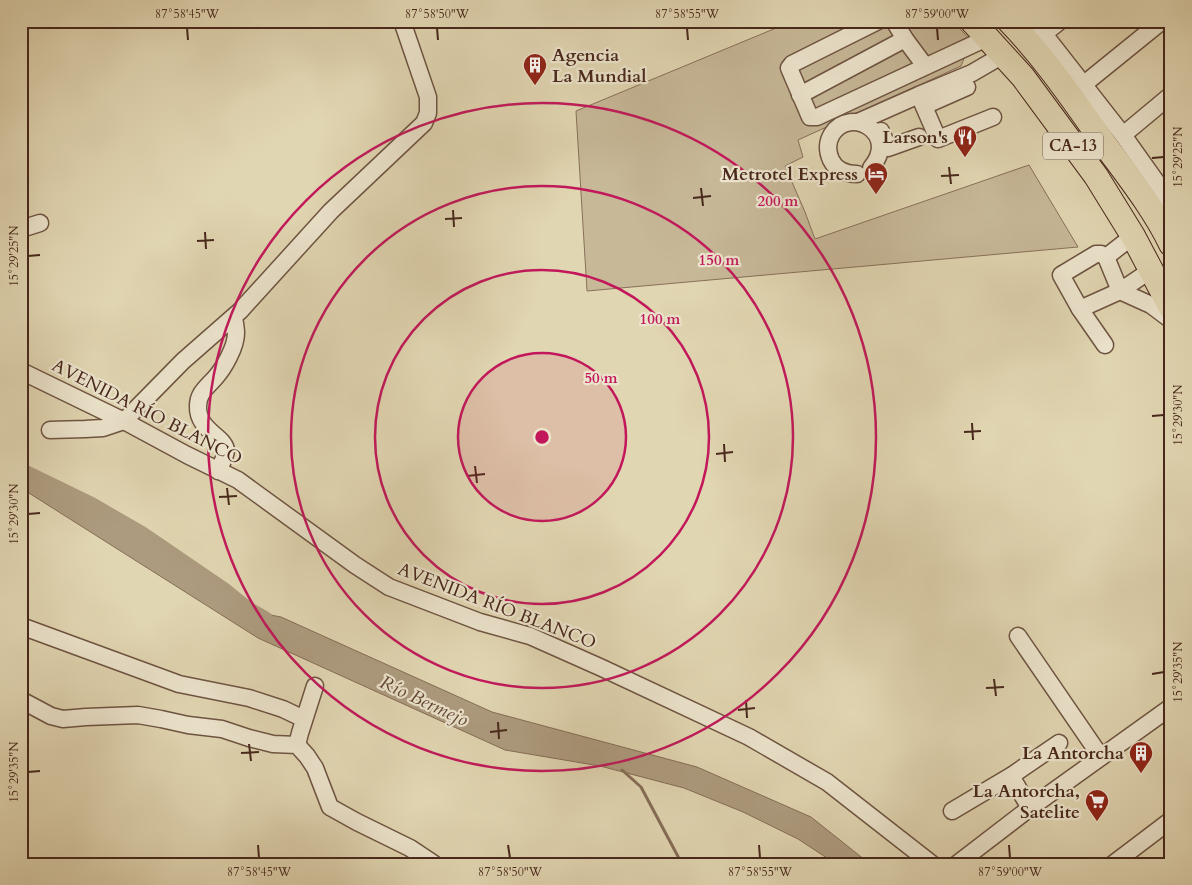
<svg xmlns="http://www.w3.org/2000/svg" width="1192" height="885" font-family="Cardo,serif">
  <rect width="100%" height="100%" fill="#e1d6b2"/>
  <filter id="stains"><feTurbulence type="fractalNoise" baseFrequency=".004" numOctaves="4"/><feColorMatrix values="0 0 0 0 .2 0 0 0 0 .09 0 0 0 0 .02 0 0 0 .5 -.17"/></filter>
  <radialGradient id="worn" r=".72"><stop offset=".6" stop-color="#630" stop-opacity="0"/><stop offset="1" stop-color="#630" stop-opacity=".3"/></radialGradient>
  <path fill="#c7b898" stroke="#88705a" d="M793 21H953L971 41 961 66 798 140 803 157 785 166 805 212 815 239 1029 165 1078 247 587 291 576 111Z"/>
  <path fill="#ad9b7f" stroke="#856d57" d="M21 472 141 536 223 592 245 610 281 617 492 712 697 767 811 817 870 864H836L798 839 743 812 684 788 600 766 505 750 258 638 21 488Z"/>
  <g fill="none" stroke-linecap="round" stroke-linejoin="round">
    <path stroke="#856d57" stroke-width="3" d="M622 770 641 787 682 864"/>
    <path stroke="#ad9b7f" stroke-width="20" d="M21 473 89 506 141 536 223 592 245 610 264 621"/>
    <g stroke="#6e5442" stroke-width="19">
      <g id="minor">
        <path d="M878 21 792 64 789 68 810 117H817L987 38"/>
        <path d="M894 21 905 39 925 66"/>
        <path d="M1031 21 1044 34 1123 135 1160 187 1171 207"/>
        <path d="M1044 34 1060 21"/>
        <path d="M1083 85 1162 21"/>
        <path d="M800 95 905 39"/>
        <path d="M919 95 938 139 993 117"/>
        <path d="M924 106 967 87"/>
        <path d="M858 122 919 95 972 73 1003 55"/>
        <path d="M881 131 888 148 919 137"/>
        <path d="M1123 135 1171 95"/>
        <path d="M857 174C846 174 836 170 831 160 827 151 827 142 832 134 851 105 900 134 871 168"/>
        <path d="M21 229 40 223"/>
        <path d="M1106 257 1120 291 1151 270"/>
        <path d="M1080 309 1061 275 1096 254H1101L1106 257 1133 236"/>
        <path d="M1105 345 1080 309 1120 291 1151 305 1171 320"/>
        <path d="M21 371 124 421 187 455 238 480 355 565 389 587 480 622 530 636 602 668 749 737 827 782 932 864"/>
        <path d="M50 430 85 429 103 428 124 421 183 361 240 311 331 211 424 123 428 113V97L402 21"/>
        <path d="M218 471C221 465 226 456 226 450 225 437 197 430 198 406 198 393 207 387 215 378 224 368 236 347 236 333 236 328 235 323 234 318"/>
        <path d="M21 626 179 684 249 698 283 709 304 719"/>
        <path d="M1018 636 1101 757"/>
        <path d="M21 700 51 716 63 719 86 717 138 715 161 719 188 725 222 729 249 738 273 744 297 745 307 756 315 768 330 807 357 822 410 848 434 864"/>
        <path d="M297 745 300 733 315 686"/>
        <path d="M1030 808 1011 776 1059 743"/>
        <path d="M952 811 1011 776"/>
        <path d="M957 864 1030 808 1171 707"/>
        <path d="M1113 864 1171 820"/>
      </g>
    </g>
    <g stroke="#48281c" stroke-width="26">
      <g id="highway">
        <path d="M972 21 1023 77 1096 176 1133 236 1171 308"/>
        <path d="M1009 21C1045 58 1074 101 1103 142 1127 175 1153 207 1171 244"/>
      </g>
    </g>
    <use href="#minor" stroke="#ece4cd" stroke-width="16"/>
    <use href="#highway" stroke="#e1d6b2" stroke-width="24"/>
  </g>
  <path fill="none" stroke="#48281c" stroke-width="2" d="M187 28 188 40M437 28 438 40M687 28 688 40M937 28 938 40M1152 158 1164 157M949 167 951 184M941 176 959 175M701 188 703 206M693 198 711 196M453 210 454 227M445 219 462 218M205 232 206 249M197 241 214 240M28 256 40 255M1152 416 1164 415M972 423 973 440M964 432 981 431M724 444 725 462M716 454 733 452M475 466 477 483M467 476 485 474M227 488 229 505M219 497 237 496M28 514 40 513M1152 674 1164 672M994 679 996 696M986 688 1004 687M746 700 747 718M738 710 755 708M498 722 499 739M490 732 507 730M249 744 251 761M241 753 259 752M28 772 40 771M258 845 259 858M508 845 510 858M759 845 760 858M1009 845 1010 858"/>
  <circle cx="542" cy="437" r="84" fill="#c2185b" fill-opacity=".12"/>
  <g fill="none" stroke="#c2185b" stroke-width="2.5">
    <circle cx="542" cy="437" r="84"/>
    <circle cx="542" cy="437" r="167"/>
    <circle cx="542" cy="437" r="251"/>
    <circle cx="542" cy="437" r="334"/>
  </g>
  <defs>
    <g id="building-pin" transform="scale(1.25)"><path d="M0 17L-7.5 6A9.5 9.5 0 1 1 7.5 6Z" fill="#8f2418" stroke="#ece4cd"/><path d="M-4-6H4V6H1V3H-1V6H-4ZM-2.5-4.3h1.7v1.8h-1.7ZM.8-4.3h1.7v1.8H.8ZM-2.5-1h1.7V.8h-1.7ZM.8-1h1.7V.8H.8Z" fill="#fff"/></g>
    <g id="restaurant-pin" transform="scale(1.25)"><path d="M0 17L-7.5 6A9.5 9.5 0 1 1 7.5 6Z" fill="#8f2418" stroke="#ece4cd"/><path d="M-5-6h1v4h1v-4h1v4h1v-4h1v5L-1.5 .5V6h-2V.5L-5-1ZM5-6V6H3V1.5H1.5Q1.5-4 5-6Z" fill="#fff"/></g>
    <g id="hotel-pin" transform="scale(1.25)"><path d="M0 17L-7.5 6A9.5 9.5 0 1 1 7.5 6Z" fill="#8f2418" stroke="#ece4cd"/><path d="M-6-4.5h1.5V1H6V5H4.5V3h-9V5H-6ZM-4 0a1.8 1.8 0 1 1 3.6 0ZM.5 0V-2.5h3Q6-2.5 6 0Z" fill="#fff"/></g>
    <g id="supermarket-pin" transform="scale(1.25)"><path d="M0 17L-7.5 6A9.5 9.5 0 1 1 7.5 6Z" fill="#8f2418" stroke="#ece4cd"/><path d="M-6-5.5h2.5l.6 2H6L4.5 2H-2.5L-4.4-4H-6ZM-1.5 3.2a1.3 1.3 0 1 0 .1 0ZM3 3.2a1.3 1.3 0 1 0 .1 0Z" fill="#fff"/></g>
  </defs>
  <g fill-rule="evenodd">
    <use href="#building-pin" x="535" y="65"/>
    <use href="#restaurant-pin" x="965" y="137"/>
    <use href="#hotel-pin" x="876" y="174"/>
    <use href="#building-pin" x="1141" y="753"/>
    <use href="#supermarket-pin" x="1097" y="801"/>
  </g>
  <g text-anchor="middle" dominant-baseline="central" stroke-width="4.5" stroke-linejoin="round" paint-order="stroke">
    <rect fill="#ece4cd" stroke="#796051" stroke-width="1" x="1043" y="132.5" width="60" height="27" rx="4"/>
    <g font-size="16" font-weight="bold" fill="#48281c">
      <text x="1073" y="146">CA-13</text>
    </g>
    <g font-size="18" font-weight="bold" fill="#48281c" stroke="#ece4cd" text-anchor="end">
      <text x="552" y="55" text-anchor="start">Agencia<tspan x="552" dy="21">La Mundial</tspan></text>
      <text x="948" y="137">Larson's</text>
      <text x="858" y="174">Metrotel Express</text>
      <text x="1124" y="753">La Antorcha</text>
      <text x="1080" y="791">La Antorcha,<tspan x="1080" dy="21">Satelite</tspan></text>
    </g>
    <g font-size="18" fill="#48281c" stroke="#ece4cd">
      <text transform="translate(147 412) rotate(27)">AVENIDA RÍO BLANCO</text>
      <text transform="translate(497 606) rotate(21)">AVENIDA RÍO BLANCO</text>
    </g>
    <g font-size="19" font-style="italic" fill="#614535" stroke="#ece4cd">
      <text transform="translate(424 701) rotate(25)">Río Bermejo</text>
    </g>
  </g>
  <circle cx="542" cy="437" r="8" fill="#c2185b" stroke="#ece4cd" stroke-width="2.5"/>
  <g font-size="15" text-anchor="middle" font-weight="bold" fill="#c2185b" stroke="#ece4cd" stroke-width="4.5" stroke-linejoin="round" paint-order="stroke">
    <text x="778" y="206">200 m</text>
    <text x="719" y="265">150 m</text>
    <text x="660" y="324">100 m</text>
    <text x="601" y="383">50 m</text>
  </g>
  <rect width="1192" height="885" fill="none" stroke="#e1d6b2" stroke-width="55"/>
  <rect x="28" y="28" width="1136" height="830" fill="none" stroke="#48281c" stroke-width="2"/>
  <g font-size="12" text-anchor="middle" fill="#48281c">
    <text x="187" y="18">87°58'45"W</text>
    <text x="437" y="18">87°58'50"W</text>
    <text x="687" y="18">87°58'55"W</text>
    <text x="937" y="18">87°59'00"W</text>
    <text transform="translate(1178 157) rotate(-90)" y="4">15°29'25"N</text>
    <text transform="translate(14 256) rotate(-90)" y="4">15°29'25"N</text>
    <text transform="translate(1178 415) rotate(-90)" y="4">15°29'30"N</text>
    <text transform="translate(14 514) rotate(-90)" y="4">15°29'30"N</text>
    <text transform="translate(1178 672) rotate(-90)" y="4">15°29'35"N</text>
    <text transform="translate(14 772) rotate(-90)" y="4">15°29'35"N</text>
    <text x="259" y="876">87°58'45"W</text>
    <text x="510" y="876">87°58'50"W</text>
    <text x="760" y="876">87°58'55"W</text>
    <text x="1010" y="876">87°59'00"W</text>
  </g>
  <rect width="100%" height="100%" filter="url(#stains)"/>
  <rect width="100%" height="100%" fill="url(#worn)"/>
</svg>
